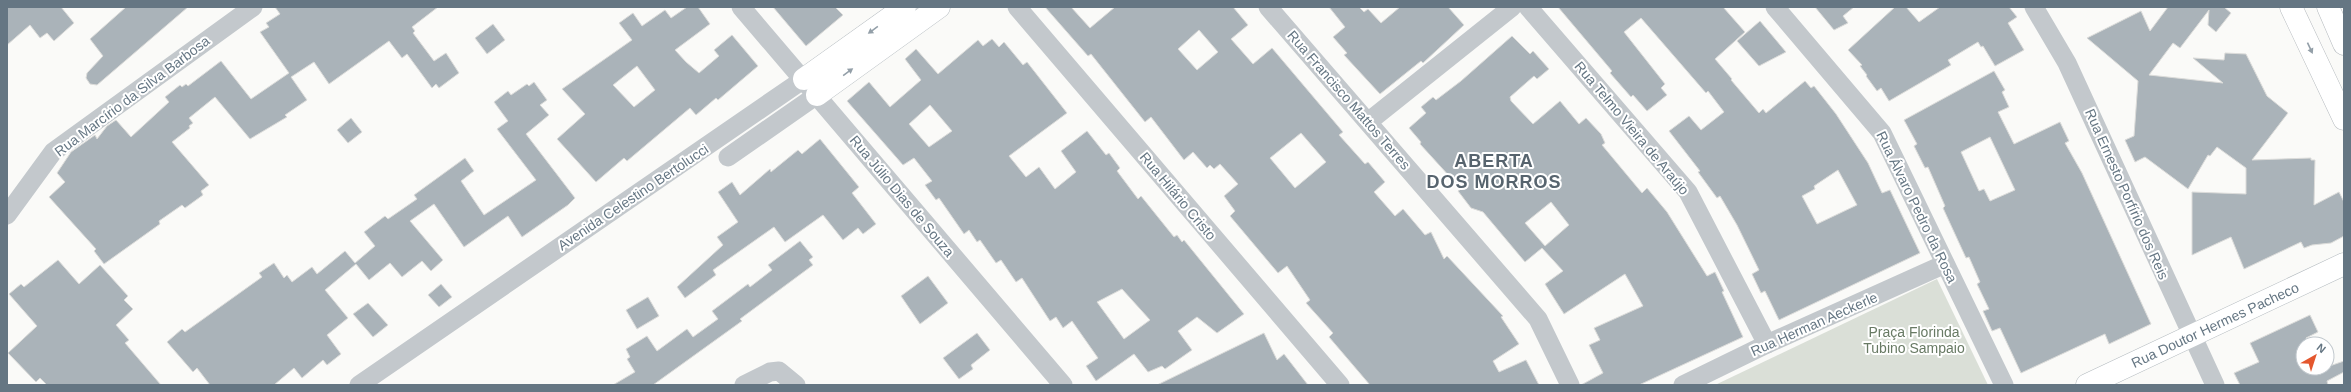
<svg xmlns="http://www.w3.org/2000/svg" width="2351" height="392" font-family="Helvetica,sans-serif">
  <rect width="100%" height="100%" fill="#fafaf8"/>
  <path fill="#dadfd7" d="M1937 279 1988 385H1715Z"/>
  <g fill="#aab3b9" stroke="#dcdcda" fill-rule="evenodd">
    <path d="M7 7H61L74 23 54 41 47 33 40 38 30 25 7 45Z"/>
    <path d="M126 7H188L97 85 90 84 86 78 87 73 103 56 90 39Z"/>
    <path d="M275 7H438L412 27 415 31 413 33 434 61 446 53 459 73 439 88 436 84 432 88 407 54 402 58 389 41 329 84 314 62 291 77 307 100 285 115 287 117 250 139 215 97 189 118 193 123 189 126 190 128 172 142 209 185 201 191 203 195 185 208 182 205 159 221 160 224 104 264 94 251 96 249 49 197 65 182 57 173 71 152 95 135 97 139 107 126 116 120 131 137 169 102 165 97 180 85 182 87 186 84 188 86 221 61 251 99 289 73 260 32 269 27 266 23 280 14Z"/>
    <path d="M687 7H698L710 24 675 50 686 62 699 73 719 56 714 50 732 35 758 66 718 100 716 98 696 115 690 108 627 161 624 158 596 182 557 139 585 114 562 89 632 40 619 23 633 13 642 26 665 10 671 18ZM637 66 655 90 634 107 613 85Z"/>
    <path d="M773 7H835L843 15 806 46Z"/>
    <path d="M1045 7H1071L1090 28 1115 7H1233L1248 25 1231 39 1253 64 1272 48 1343 132 1339 135 1365 164 1368 162 1385 182 1374 192 1395 216 1403 209 1425 235 1431 232 1444 259 1447 256 1503 316 1501 317 1519 344 1493 361 1499 372 1526 360 1539 385H1370L1329 337 1333 333 1306 303 1310 300 1287 266 1278 273 1230 216 1235 211 1224 196 1238 184 1220 164 1214 169 1210 165 1207 168 1193 152 1184 160 1151 117 1145 122 1091 54 1088 56ZM1199 30 1218 52 1197 70 1178 49ZM1301 133 1326 162 1295 188 1270 158Z"/>
    <path d="M1329 7H1359L1364 12 1368 9 1381 23 1400 7H1448L1464 25 1423 63 1421 61 1380 94 1344 55 1347 53 1333 37 1345 27Z"/>
    <path d="M1558 7H1723L1745 32 1715 59 1732 79 1731 80 1759 113 1763 109 1766 113 1805 81 1811 88 1814 86 1836 114 1868 163 1882 193 1890 190 1920 253 1779 320 1765 291 1761 293 1752 274 1759 270 1737 225 1720 196 1717 198 1698 172 1700 171 1669 131 1689 116 1701 130 1724 112 1708 91 1706 93 1641 18 1624 32 1665 84 1661 88 1667 95 1647 111 1633 95 1631 97 1610 73 1612 71ZM1838 170 1857 205 1817 224 1802 196 1815 189 1814 186Z"/>
    <path d="M1815 7H1854L1843 16 1848 23 1834 30Z"/>
    <path d="M1895 7H1906L1919 22 1940 7H2009L2017 17 2008 23 2024 50 1995 66 1983 46 1981 47 1978 42 1948 60 1951 65 1889 101 1881 88 1877 91 1866 76 1867 75 1860 66 1862 65 1848 50Z"/>
    <path d="M2168 7H2224L2231 13 2216 32 2208 25 2209 10 2180 48 2173 43 2149 75 2223 83 2193 58 2224 60 2225 53 2246 54 2267 96 2288 113 2252 160 2311 158V160H2315L2314 205 2339 192 2344 202V236L2331 243 2312 245 2304 248 2301 242 2244 269 2231 237 2192 255V192L2246 194V168L2217 147 2210 156 2208 155 2188 189 2145 157 2135 162 2125 140 2134 136 2138 81 2087 38 2141 11 2150 31Z"/>
    <path d="M1760 21 1786 52 1759 66 1737 41Z"/>
    <path d="M493 24 505 40 487 54 475 38Z"/>
    <path d="M1512 36 1530 54 1533 51 1549 69 1537 79 1534 76 1510 97 1511 101 1533 124 1560 101 1579 124 1586 118 1601 134 1605 143 1602 145 1642 193 1647 188 1667 212 1707 276 1715 272 1724 291 1722 292 1743 337 1639 385H1581L1603 373 1589 345 1600 340 1594 328 1643 306 1625 274 1564 314 1545 284 1563 271 1542 248 1525 262 1483 212 1471 208 1458 191 1461 189 1420 144 1421 142 1409 128 1426 113 1421 107 1433 97 1436 100 1461 81ZM1551 202 1569 225 1545 246 1525 223Z"/>
    <path d="M992 39 999 47 1004 42 1023 65 1027 62 1067 113 1009 156 1026 177 1039 167 1055 189 1076 172 1061 151 1087 131 1106 155 1109 153 1120 168 1117 171 1138 199 1141 196 1174 237 1177 235 1182 242 1184 240 1244 314 1217 333 1197 317 1178 331 1192 350 1165 369 1162 366 1148 372 1134 354 1096 381 1086 366 1098 358 1072 321 1063 328 1056 317 1050 321 1022 278 1016 282 1001 260 996 263 980 240 977 242 969 230 964 234 939 198 936 200 925 185 932 181 914 158 903 165 847 101 869 82 890 107 921 80 905 59 916 49 938 74 978 40 983 46ZM930 105 952 131 929 147 909 124ZM1122 289 1150 320 1124 339 1097 302Z"/>
    <path d="M1994 71 2005 90 2002 92 2009 107 1998 112 2014 144 2060 122 2069 141 2065 143 2082 173 2151 324 2109 344 2105 334 2021 373 2000 328 1992 331 1983 311 1989 309 1977 284 1980 282 1969 257 1966 258 1943 208 1945 206 1928 167 1925 168 1914 146 1917 144 1904 120ZM1990 137 2015 190 1990 201 1984 189 1979 191 1961 152Z"/>
    <path d="M534 82 547 100 540 105 549 115 526 134 575 198 568 205 522 237 508 216 464 247 434 204 410 221 443 260 431 271 422 261 402 277 390 263 369 280 356 264 325 290 348 318 327 335 341 354 327 365 323 360 302 378 294 368 274 385H210L197 368 193 372 167 342 182 329 185 332 262 277 259 273 274 263 284 278 287 275 292 282 312 267 317 274 345 251 355 263 375 246 364 232 385 216 388 219 417 199 414 195 465 158 474 171 461 181 484 215 536 180 497 129 508 121 494 102 508 91 511 95 527 84 529 86Z"/>
    <path d="M351 118 362 132 348 143 337 130Z"/>
    <path d="M820 139 859 187 852 193 876 224 863 234 858 228 843 240 823 215 785 242 774 227 713 270 716 275 685 298 677 287 723 245 717 237 738 222 718 192 732 182 740 195 770 169 771 172 798 150 802 154Z"/>
    <path d="M800 241 813 257 809 260 813 265 740 319 742 321 653 385H613L635 372 627 359 630 357 626 349 647 336 657 351 687 329 693 337 718 319 712 311 748 284 750 287 772 270 768 265Z"/>
    <path d="M58 260 79 284 100 265 128 296 124 300 133 309 116 325 129 340 125 343 161 385H47L40 378 36 382 8 353 37 326 9 294 21 284 24 287Z"/>
    <path d="M928 276 948 303 920 324 901 296Z"/>
    <path d="M441 284 452 297 439 307 428 295Z"/>
    <path d="M648 297 659 316 637 329 626 310Z"/>
    <path d="M368 303 388 325 373 337 353 314Z"/>
    <path d="M2310 315 2318 332 2306 338 2309 344H2303V368L2321 369 2344 361V372L2327 381 2328 385H2240L2234 373 2259 362 2250 343Z"/>
    <path d="M977 333 990 350 971 365 973 369 959 379 943 358Z"/>
    <path d="M1264 333 1277 360 1284 354 1308 385H1157Z"/>
  </g>
  <g fill="none" stroke-linecap="round" stroke-linejoin="round">
    <g stroke="#b3babf" stroke-width="23">
      <g id="secondary">
        <path d="M804 79 905 7"/>
        <path d="M817 95 939 7"/>
        <path d="M2087 385 2344 264"/>
      </g>
    </g>
    <g stroke="#b5babe" stroke-width="23">
      <g id="primary">
        <path d="M2291 7 2344 119"/>
        <path d="M2328 7 2344 44"/>
      </g>
    </g>
    <g stroke="#c3c8cc" stroke-width="19">
      <path d="M741 7 1063 385"/>
      <path d="M1017 7 1340 385"/>
      <path d="M1268 7 1538 319 1570 385"/>
      <path d="M1528 7 1688 192 1767 344"/>
      <path d="M1775 7 1882 133 2004 385"/>
      <path d="M2034 7 2067 63 2215 385"/>
      <path d="M1368 122 1512 7"/>
      <path d="M728 157 817 95"/>
      <path d="M7 215 53 152 253 7"/>
      <path d="M359 385 804 79"/>
      <path d="M744 385 770 372 779 371 796 385"/>
      <path d="M1683 385 1767 344 1945 264"/>
    </g>
    <use href="#secondary" stroke="#fff" stroke-width="22"/>
    <use href="#primary" stroke="#fff" stroke-width="22"/>
  </g>
  <defs><path id="oneway-solid" d="M-6-.8H1V-3.2L6.5 0L1 3.2V.8H-6Z"/></defs>
  <g fill="#939fa8">
    <use href="#oneway-solid" transform="translate(873 30) rotate(144)"/>
    <use href="#oneway-solid" transform="translate(2310 48) rotate(65)"/>
    <use href="#oneway-solid" transform="translate(848 72) rotate(-36)"/>
  </g>
  <g text-anchor="middle" dominant-baseline="central" stroke-width="4" stroke-linejoin="round" paint-order="stroke">
    <g font-size="14" fill="#657683" stroke="#fff">
      <text transform="translate(132 96) rotate(-37)">Rua Marcírio da Silva Barbosa</text>
      <text transform="translate(1349 100) rotate(49)">Rua Francisco Mattos Terres</text>
      <text transform="translate(1632 128) rotate(50)">Rua Telmo Vieira de Araújo</text>
      <text transform="translate(2127 194) rotate(66)">Rua Ernesto Porfírio dos Reis</text>
      <text transform="translate(902 196) rotate(50)">Rua Júlio Dias de Souza</text>
      <text transform="translate(1178 196) rotate(50)">Rua Hilário Cristo</text>
      <text transform="translate(633 197) rotate(-34)">Avenida Celestino Bertolucci</text>
      <text transform="translate(1917 207) rotate(64)">Rua Álvaro Pedro da Rosa</text>
      <text transform="translate(1814 324) rotate(-24)">Rua Herman Aeckerle</text>
      <text transform="translate(2215 325) rotate(-25)">Rua Doutor Hermes Pacheco</text>
    </g>
    <g font-size="14" fill="#687a64" stroke="#fff">
      <text x="1914" y="332">Praça Florinda<tspan x="1914" dy="16">Tubino Sampaio</tspan></text>
    </g>
    <g font-size="18" font-weight="bold" letter-spacing="1" fill="#57646e" stroke="#fff">
      <text x="1494" y="161">ABERTA<tspan x="1494" dy="21">DOS MORROS</tspan></text>
    </g>
  </g>
  <rect width="2351" height="392" fill="none" stroke="#657683" stroke-width="16"/>
  <g transform="translate(2315 356) rotate(39)"><circle r="19" fill="#ffffff" stroke="#c1c8cd"/>
  <path d="M0-3L7 15L0 10L-7 15Z" fill="#e4572e"/>
  <text y="-6" font-size="11" font-weight="bold" text-anchor="middle" fill="#657683">N</text>
  </g>
</svg>
